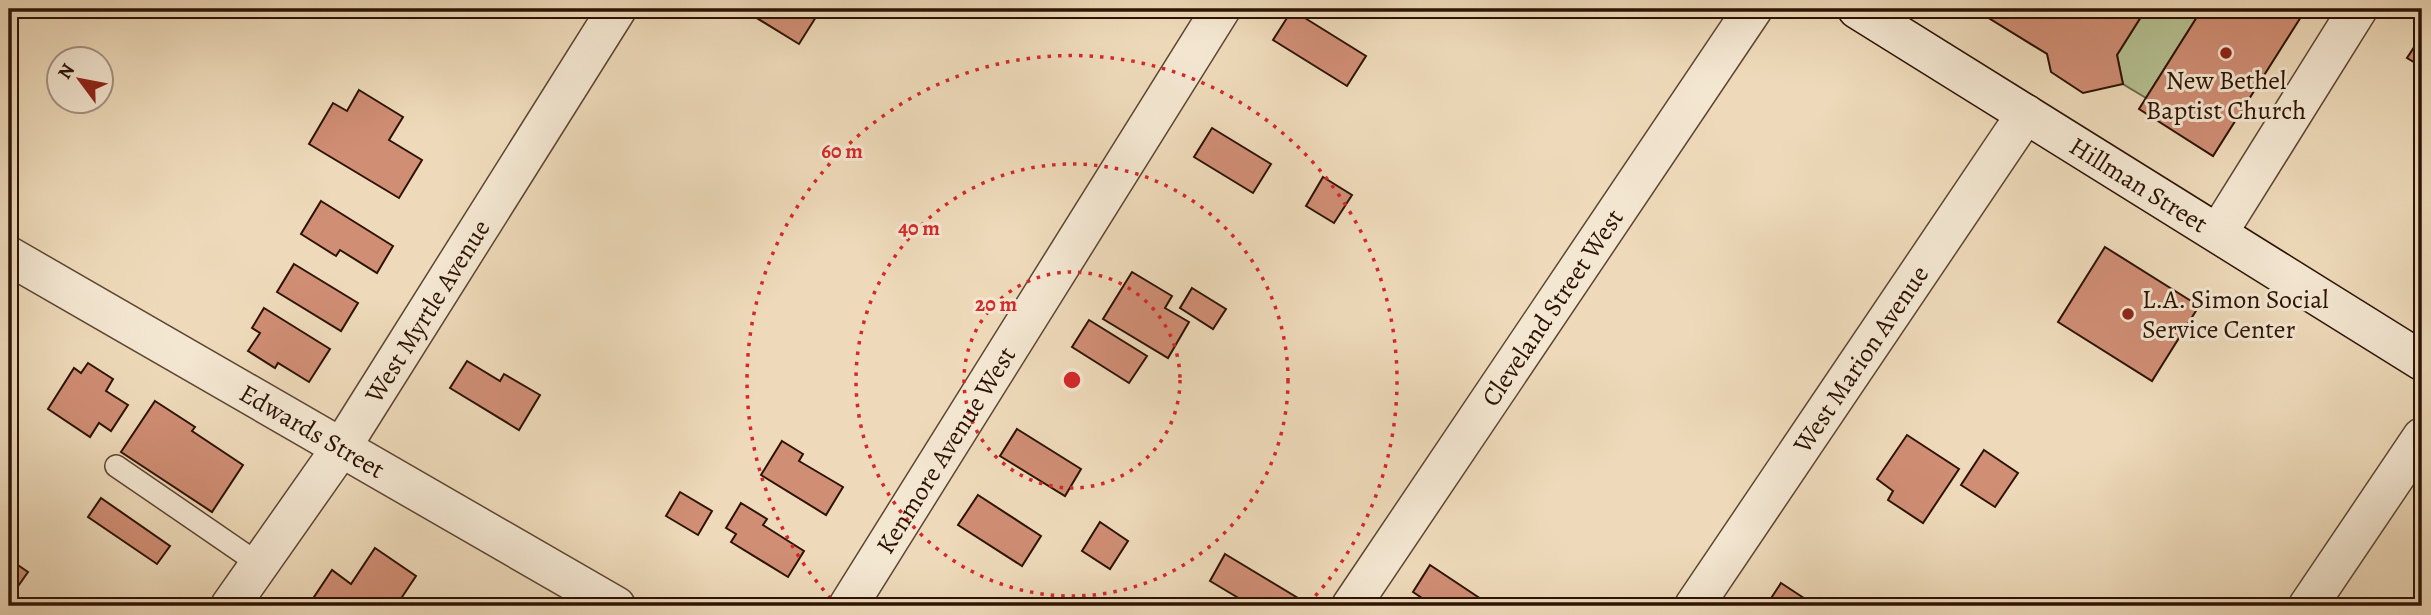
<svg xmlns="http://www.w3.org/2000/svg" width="2431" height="615" font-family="Alegreya,serif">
  <rect width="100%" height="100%" fill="#eedaba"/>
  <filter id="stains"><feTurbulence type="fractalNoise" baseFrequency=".00286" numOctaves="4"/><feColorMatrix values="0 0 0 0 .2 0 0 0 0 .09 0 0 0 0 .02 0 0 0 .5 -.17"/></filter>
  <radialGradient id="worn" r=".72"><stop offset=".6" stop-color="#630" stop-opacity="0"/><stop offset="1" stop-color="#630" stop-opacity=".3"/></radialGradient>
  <path fill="#b5c092" stroke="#716a4b" stroke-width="2" d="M2146 9H2202L2146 98 2123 84 2117 55Z"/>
  <g fill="#d08e75" stroke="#2d1304" stroke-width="2">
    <path d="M742 9H821L799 44Z"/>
    <path d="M1974 9H2146L2117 55 2123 84 2083 93 2051 72 2047 54Z"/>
    <path d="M2202 9H2306L2213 156 2139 109Z"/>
    <path d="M1292 10 1366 56 1347 86 1273 40Z"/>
    <path d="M2422 35V67L2407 58Z"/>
    <path d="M359 90 403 117 389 140 422 160 399 198 309 144 333 103 347 111Z"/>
    <path d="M1212 128 1271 164 1253 193 1194 157Z"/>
    <path d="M1323 177 1352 195 1334 223 1306 206Z"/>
    <path d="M321 201 393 246 377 273 340 250 336 256 301 234Z"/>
    <path d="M2105 247 2199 306 2152 381 2058 322Z"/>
    <path d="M294 264 358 303 341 331 277 292Z"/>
    <path d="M1132 272 1172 296 1165 308 1189 322 1168 358 1103 319Z"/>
    <path d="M1192 288 1226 309 1213 329 1180 308Z"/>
    <path d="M264 308 330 349 309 382 278 363 275 368 248 351 260 333 252 328Z"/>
    <path d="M1089 320 1147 356 1129 383 1072 347Z"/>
    <path d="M467 361 500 381 504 374 540 395 519 430 450 388Z"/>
    <path d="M88 363 113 379 106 391 128 405 111 431 99 423 90 437 48 409 74 368 81 373Z"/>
    <path d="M155 401 195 427 192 431 243 465 212 512 121 452Z"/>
    <path d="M1017 429 1081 469 1065 496 1000 456Z"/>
    <path d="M1907 435 1959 469 1923 523 1888 500 1893 491 1877 479Z"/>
    <path d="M782 441 803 454 799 461 843 487 826 515 761 475Z"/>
    <path d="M1984 450 2018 473 1995 507 1961 485Z"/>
    <path d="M680 492 712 511 698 535 666 516Z"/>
    <path d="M978 495 1041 536 1022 566 958 525Z"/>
    <path d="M101 498 170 546 157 564 88 517Z"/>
    <path d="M741 503 767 519 763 525 804 551 788 577 731 542 736 534 726 528Z"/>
    <path d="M1100 522 1128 541 1110 569 1082 551Z"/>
    <path d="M375 548 416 576 396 606H308L332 570 351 584Z"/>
    <path d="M1225 554 1298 598 1293 606H1252L1210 581Z"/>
    <path d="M9 559 28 572 9 599Z"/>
    <path d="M1430 565 1481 599 1476 606H1434L1413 592Z"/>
    <path d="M1781 583 1816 606H1766Z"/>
  </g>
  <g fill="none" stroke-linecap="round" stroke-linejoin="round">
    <g stroke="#5d4532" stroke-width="24">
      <path id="lane" d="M116 466 259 564"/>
    </g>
    <g stroke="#5d4532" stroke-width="41">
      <g id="street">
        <path d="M2218 233 2358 9"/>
        <path id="s1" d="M9 256 616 606"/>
        <path id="s2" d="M230 606 341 448 617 9"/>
        <path id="s3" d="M848 606 1221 9"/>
        <path id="s4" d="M1351 606 1753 9"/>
        <path id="s5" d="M1694 606 2026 114"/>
        <path d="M2308 606 2422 437"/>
      </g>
    </g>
    <g stroke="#2d1304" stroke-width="41">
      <g id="secondary">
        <path id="s6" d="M1857 9 2422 361"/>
      </g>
    </g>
    <use href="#lane" stroke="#f4e7d2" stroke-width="21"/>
    <use href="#street" stroke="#f4e7d2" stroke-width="38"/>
    <use href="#secondary" stroke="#f4e7d2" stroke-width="38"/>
  </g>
  <g fill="none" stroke="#d62828" stroke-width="3.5" stroke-dasharray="3.5 7">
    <circle cx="1072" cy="380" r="108"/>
    <circle cx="1072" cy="380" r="216"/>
    <path d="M838 606A325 325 0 1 1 1306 606"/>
  </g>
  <g fill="#8f2418" stroke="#f4e7d2" stroke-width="2.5">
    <circle cx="2226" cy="53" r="7"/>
    <circle cx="2128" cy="314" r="7"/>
  </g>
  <g text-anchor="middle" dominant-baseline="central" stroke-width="6" stroke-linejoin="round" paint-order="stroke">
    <g font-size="26" fill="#2d1304" stroke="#f4e7d2">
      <text x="2226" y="80">New Bethel<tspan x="2226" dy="30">Baptist Church</tspan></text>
      <text x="2142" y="299" text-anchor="start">L.A. Simon Social<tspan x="2142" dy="30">Service Center</tspan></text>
    </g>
    <g font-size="26" fill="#2d1304" stroke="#f4e7d2">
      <text stroke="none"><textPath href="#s6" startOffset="332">Hillman Street</textPath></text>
      <text stroke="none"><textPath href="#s4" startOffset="360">Cleveland Street West</textPath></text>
      <text stroke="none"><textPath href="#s2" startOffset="355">West Myrtle Avenue</textPath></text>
      <text stroke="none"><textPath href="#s5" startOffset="298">West Marion Avenue</textPath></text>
      <text stroke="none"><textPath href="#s1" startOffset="350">Edwards Street</textPath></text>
      <text stroke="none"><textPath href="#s3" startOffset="184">Kenmore Avenue West</textPath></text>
    </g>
  </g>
  <circle cx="1072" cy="380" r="10" fill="#d62828" stroke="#f4e7d2" stroke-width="3.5"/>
  <g font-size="21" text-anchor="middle" font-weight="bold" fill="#d62828" stroke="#f4e7d2" stroke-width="6" stroke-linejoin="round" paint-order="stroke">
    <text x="842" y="158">60 m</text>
    <text x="919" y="235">40 m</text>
    <text x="996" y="311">20 m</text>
  </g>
  <rect width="2431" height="615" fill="none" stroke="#eedaba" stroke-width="35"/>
  <rect x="10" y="10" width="2410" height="594" fill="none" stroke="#2d1304" stroke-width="3.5"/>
  <rect x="18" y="18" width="2396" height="580" fill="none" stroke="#2d1304" stroke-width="2"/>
  <g transform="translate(80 80) rotate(302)"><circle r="33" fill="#f4e7d2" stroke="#a49280" stroke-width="2"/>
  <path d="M0-5L12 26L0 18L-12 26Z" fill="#8f2418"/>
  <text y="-10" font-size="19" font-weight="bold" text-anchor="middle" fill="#2d1304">N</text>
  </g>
  <rect width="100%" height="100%" filter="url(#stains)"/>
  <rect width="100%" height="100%" fill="url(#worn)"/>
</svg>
